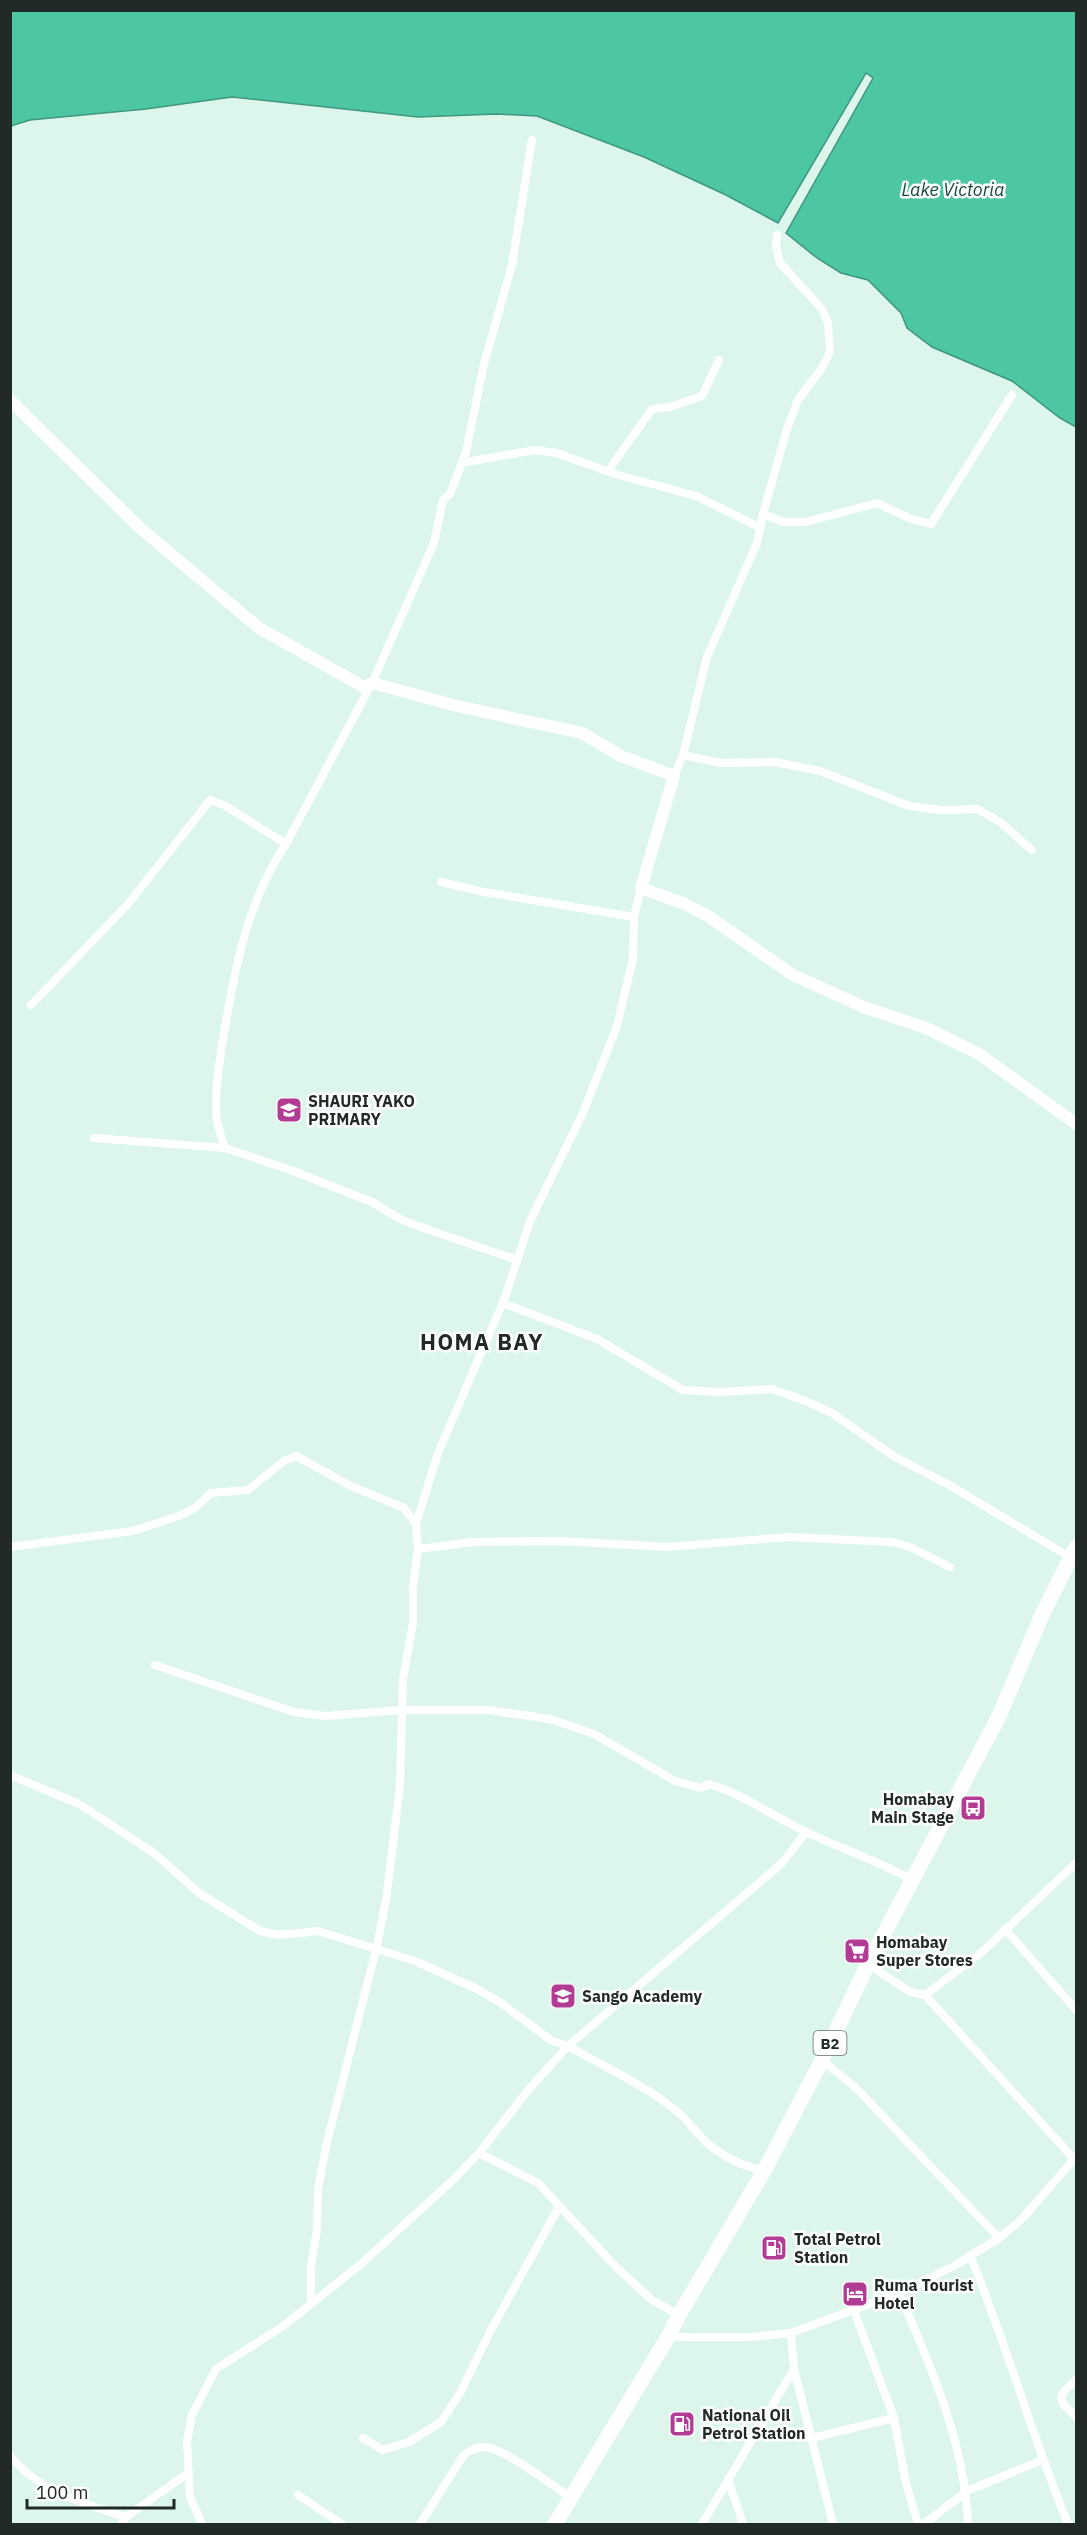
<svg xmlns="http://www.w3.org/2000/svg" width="1087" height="2535" font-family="'IBM Plex Sans',sans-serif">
  <rect width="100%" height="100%" fill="#ddf6ec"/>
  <path fill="#4cc6a3" stroke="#3f977e" stroke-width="1.5" d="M11 10 1076 11V427L1060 418 1012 381 932 347 907 328 901 313 868 280 841 273 817 258 786 233 873 78 866 73 778 223 726 195 644 157 537 116 497 114 418 117 232 97 146 109 30 120 11 126Z"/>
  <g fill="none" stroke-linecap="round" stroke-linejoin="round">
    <g stroke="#fff" stroke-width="8">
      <path d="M461 463 535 450 557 453 615 474 696 496 761 528"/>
      <path d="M608 471 652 409 670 407 702 396 719 360"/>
      <path d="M763 514 783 522H806L877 503 911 519 931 524 1012 395"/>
      <path d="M683 755 720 763 775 762 820 771 909 806 941 810 977 809 1000 822 1032 850"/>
      <path d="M674 776 683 755 707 657 757 543 763 514 787 429 798 400 822 368 830 352 828 323 822 309 780 263 776 246 777 235"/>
      <path d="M441 882 479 891 634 917"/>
      <path d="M31 1005 128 904 210 800 224 805 286 844"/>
      <path d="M94 1138 225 1148 288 1169 372 1202 402 1220 429 1230 517 1260"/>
      <path d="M225 1148C222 1139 219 1130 217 1121 214 1095 219 1065 223 1039 234 972 247 901 286 844L372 683 434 543 443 500 450 494 466 452 484 364 512 265 532 140"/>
      <path d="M504 1300 503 1303 597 1339 683 1390 719 1392 772 1389 808 1402 832 1413 895 1457 951 1486 1073 1559"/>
      <path d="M10 1547 133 1531 179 1516 195 1508 211 1493 248 1490 284 1461 296 1456 351 1486 404 1508 416 1524"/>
      <path d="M418 1549 473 1542 559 1541 668 1547 789 1537 892 1542 910 1547 950 1567"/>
      <path d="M155 1665 294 1712 326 1716 401 1710H488L550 1719 594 1734 675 1781 701 1788 709 1784C745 1795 774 1817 808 1833 843 1849 879 1862 913 1880"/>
      <path d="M10 1775 79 1804 154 1853 199 1893 260 1931 279 1935 318 1931 415 1961 477 1989 501 2003 552 2041 568 2046C603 2066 650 2088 679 2113 688 2121 695 2131 704 2140 721 2156 742 2166 764 2171"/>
      <path d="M1005 1929 1076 2010"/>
      <path d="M868 1964 910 1992 925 1995 982 1952 1076 1863"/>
      <path d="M925 1995 1074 2159"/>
      <path d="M822 2060 856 2088 999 2238"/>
      <path d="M479 2153 538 2183 616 2267 652 2300 679 2315"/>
      <path d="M970 2255C1006 2343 1032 2436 1068 2524"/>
      <path d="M899 2293C931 2366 965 2444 968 2524"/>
      <path d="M311 2304V2267L317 2229 318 2189 327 2142 376 1950 386 1900 400 1785 403 1679 413 1623V1588L418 1549 416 1524 438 1453 504 1300 530 1221 583 1113 617 1026 633 959 634 917 641 888"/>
      <path d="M854 2311 894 2418 906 2483 918 2524"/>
      <path d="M791 2333 794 2369 833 2524"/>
      <path d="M668 2337H752L791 2333 899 2293 954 2266 999 2238 1020 2221 1076 2157"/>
      <path d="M1076 2380 1064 2391 1061 2397 1063 2404 1076 2417"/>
      <path d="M363 2438 383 2450 409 2442 441 2422 460 2393 491 2330 559 2207"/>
      <path d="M812 2438 894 2418"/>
      <path d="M10 2455C36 2491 86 2504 126 2517"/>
      <path d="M728 2479 743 2524"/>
      <path d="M298 2495 342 2524"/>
      <path d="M121 2524 126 2517 188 2473"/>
      <path d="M202 2524 190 2497 187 2441 192 2415 216 2369 282 2327 361 2264 453 2180 479 2153 529 2089 568 2046 782 1863 806 1832"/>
      <path d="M420 2524 463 2456C470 2451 476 2446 485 2447 504 2448 553 2486 571 2498"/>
      <path d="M702 2524 794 2369"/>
      <path d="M924 2524 967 2491 1042 2460"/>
    </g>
    <path stroke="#fff" stroke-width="12" d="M10 400 140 528 259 628 364 687 372 683 457 706 582 733 621 756 674 776 641 888 685 904 708 916 793 975 866 1008 926 1028 979 1054 1076 1124"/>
    <path stroke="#fff" stroke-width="15" d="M555 2524 668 2337 679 2315 764 2171 822 2060 868 1964 999 1716 1042 1615 1076 1547"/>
  </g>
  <defs>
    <g id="school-square" transform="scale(1.35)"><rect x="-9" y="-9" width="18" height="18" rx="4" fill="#b23c94" stroke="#fff"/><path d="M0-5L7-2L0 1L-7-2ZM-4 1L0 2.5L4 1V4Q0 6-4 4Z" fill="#fff"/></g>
    <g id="bus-square" transform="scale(1.35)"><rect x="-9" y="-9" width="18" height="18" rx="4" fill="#b23c94" stroke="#fff"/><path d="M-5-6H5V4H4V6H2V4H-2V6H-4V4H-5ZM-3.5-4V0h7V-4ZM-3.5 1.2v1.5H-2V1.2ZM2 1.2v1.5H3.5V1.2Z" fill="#fff"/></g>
    <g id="supermarket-square" transform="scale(1.35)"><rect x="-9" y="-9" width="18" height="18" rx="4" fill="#b23c94" stroke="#fff"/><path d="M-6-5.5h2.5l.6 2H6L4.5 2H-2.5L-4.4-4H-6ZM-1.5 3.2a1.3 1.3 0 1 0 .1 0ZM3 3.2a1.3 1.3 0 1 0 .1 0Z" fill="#fff"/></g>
    <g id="fuel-square" transform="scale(1.35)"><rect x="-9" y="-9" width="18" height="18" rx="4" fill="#b23c94" stroke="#fff"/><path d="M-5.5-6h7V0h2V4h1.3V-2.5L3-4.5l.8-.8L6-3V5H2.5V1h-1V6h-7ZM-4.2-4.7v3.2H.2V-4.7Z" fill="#fff"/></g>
    <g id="hotel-square" transform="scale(1.35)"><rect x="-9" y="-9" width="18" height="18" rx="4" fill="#b23c94" stroke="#fff"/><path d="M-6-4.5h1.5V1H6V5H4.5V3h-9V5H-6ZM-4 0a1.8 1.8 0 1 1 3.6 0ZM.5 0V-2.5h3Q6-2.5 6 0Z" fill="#fff"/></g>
  </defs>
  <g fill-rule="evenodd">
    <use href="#school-square" x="289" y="1110"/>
    <use href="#bus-square" x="973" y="1808"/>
    <use href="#supermarket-square" x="857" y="1951"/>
    <use href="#school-square" x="563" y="1996"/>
    <use href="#fuel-square" x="774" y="2248"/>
    <use href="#hotel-square" x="855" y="2294"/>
    <use href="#fuel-square" x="682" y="2424"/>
  </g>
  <g text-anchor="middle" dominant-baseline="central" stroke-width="5" stroke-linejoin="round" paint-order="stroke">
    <rect fill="#fff" stroke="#646a68" stroke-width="1.5" x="813.5" y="2031" width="33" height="24" rx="4.5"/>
    <g font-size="15" font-weight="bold" fill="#212a27">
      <text x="830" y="2043">B2</text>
    </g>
    <g font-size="16" font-weight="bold" fill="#212a27" stroke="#fff" text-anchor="start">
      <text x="308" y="1101">SHAURI YAKO<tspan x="308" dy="18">PRIMARY</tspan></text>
      <text x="954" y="1799" text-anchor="end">Homabay<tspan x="954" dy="18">Main Stage</tspan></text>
      <text x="876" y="1942">Homabay<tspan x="876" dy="18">Super Stores</tspan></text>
      <text x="582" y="1996">Sango Academy</text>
      <text x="794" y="2239">Total Petrol<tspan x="794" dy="18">Station</tspan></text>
      <text x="874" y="2285">Ruma Tourist<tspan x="874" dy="18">Hotel</tspan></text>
      <text x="702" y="2415">National Oil<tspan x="702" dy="18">Petrol Station</tspan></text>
    </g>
    <g font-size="18" font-style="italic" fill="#144839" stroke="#fff">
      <text x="953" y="189">Lake Victoria</text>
    </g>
    <g font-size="22" font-weight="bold" letter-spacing="1.5" fill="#212a27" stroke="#fff">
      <text x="482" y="1341">HOMA BAY</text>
    </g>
  </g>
  <rect width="1087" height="2535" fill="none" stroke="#212a27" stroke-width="24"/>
  <path d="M27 2499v9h147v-9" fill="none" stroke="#212a27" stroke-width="3"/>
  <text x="36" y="2499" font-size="18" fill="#212a27" stroke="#ffffff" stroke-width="4.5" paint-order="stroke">100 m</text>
</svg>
